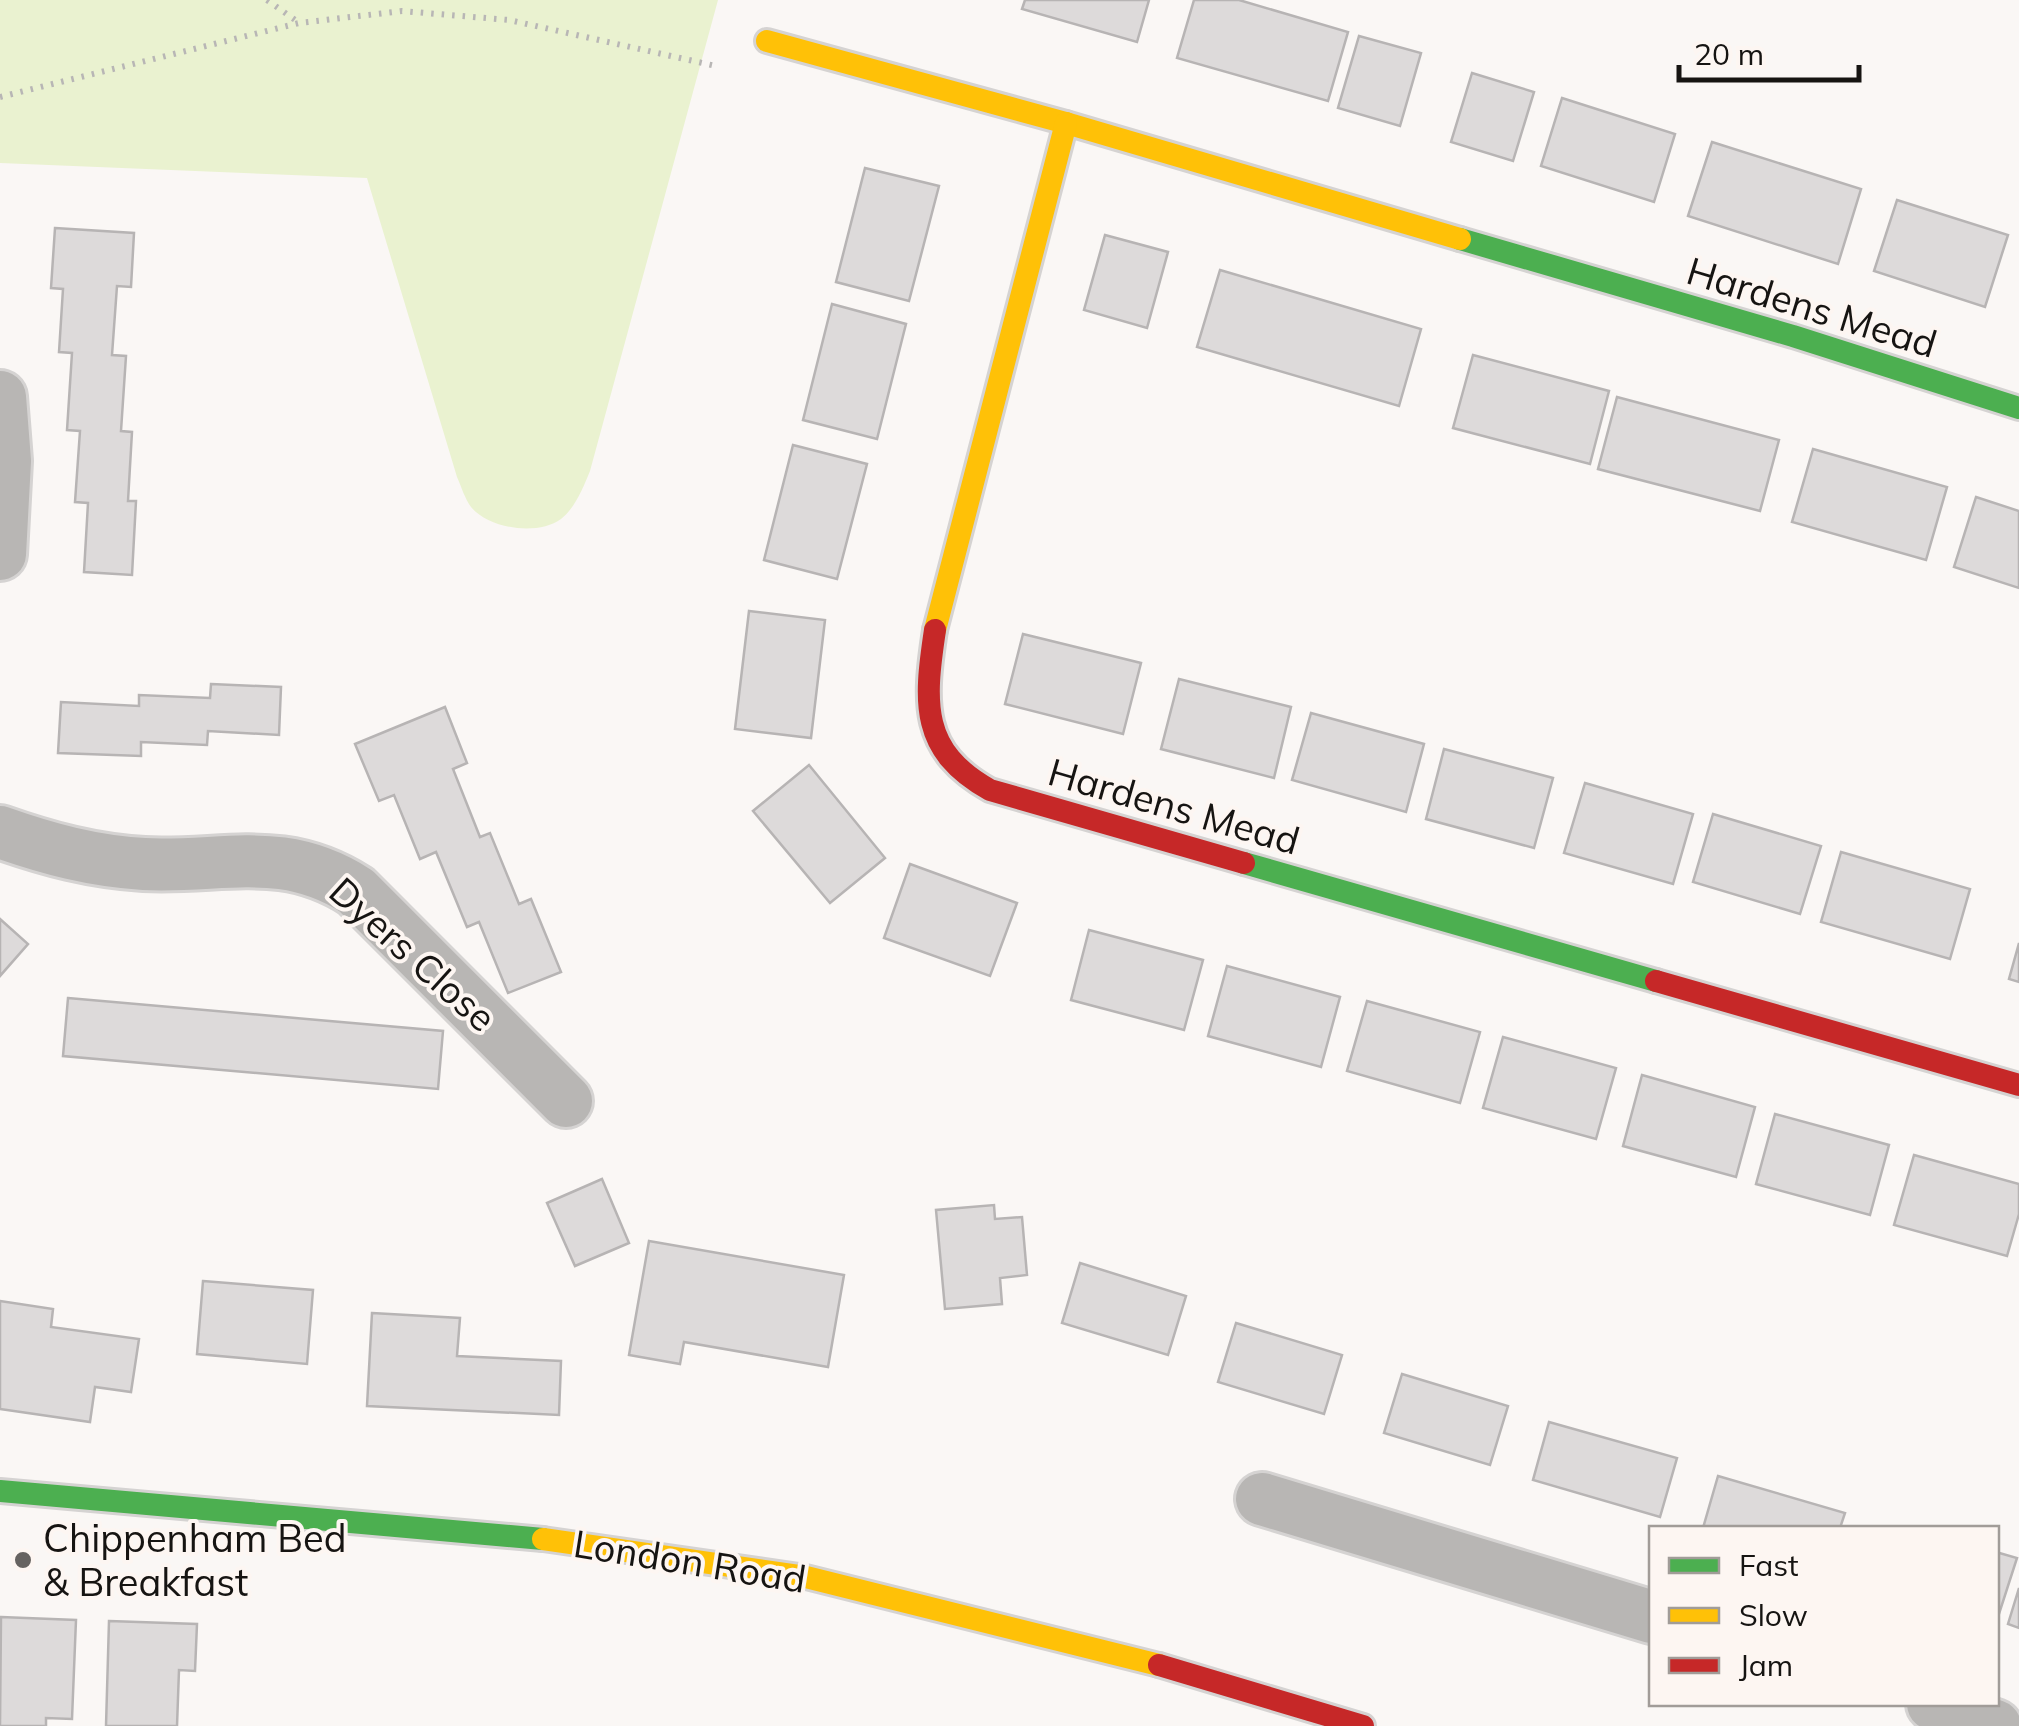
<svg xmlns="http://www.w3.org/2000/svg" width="2019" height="1726" font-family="Mulish,sans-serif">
  <rect width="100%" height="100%" fill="#faf7f5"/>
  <path fill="#eaf2d0" d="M0 0H718L590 471C583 488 575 508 561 519 538 536 489 529 471 507 465 499 461 486 457 477L367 178 0 163Z"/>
  <g fill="#dddada" stroke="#b7b4b4" stroke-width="2.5">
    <path d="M1025 0H1149L1137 42 1022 9Z"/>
    <path d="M1194 0H1239L1348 32 1328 101 1177 58Z"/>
    <path d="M1359 36 1421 53 1400 126 1338 108Z"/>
    <path d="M1472 73 1534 92 1513 161 1451 142Z"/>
    <path d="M1562 98 1675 134 1654 202 1541 166Z"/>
    <path d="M1712 142 1861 189 1838 264 1688 216Z"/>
    <path d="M865 168 939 186 909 301 836 282Z"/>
    <path d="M1897 200 2008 235 1985 307 1874 271Z"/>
    <path d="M55 228 134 233 131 287 117 286 112 355 126 356 121 431 132 432 128 501H136L132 575 84 572 88 503 75 502 80 431 67 430 72 353 59 352 63 289 51 288Z"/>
    <path d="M1105 235 1168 252 1147 328 1084 310Z"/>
    <path d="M1220 270 1421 329 1399 406 1197 347Z"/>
    <path d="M832 304 906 324 877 439 803 420Z"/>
    <path d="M1473 355 1609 391 1590 464 1453 428Z"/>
    <path d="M1617 397 1779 440 1760 511 1598 469Z"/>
    <path d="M793 445 867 464 837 579 764 560Z"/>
    <path d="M1813 449 1947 487 1926 560 1792 522Z"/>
    <path d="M1976 497 2019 511V588L1954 567Z"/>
    <path d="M749 611 825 620 811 738 735 729Z"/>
    <path d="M1023 634 1141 663 1123 734 1005 704Z"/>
    <path d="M1179 679 1291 707 1274 778 1161 749Z"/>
    <path d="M211 684 281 687 279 735 208 731 207 745 141 742V756L58 753 61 702 139 706V695L210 698Z"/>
    <path d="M445 707 467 763 453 769 480 837 490 833 519 904 531 899 561 972 508 993 479 922 467 927 436 852 420 859 394 795 379 801 355 744Z"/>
    <path d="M1311 713 1424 744 1406 812 1292 780Z"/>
    <path d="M1444 749 1553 778 1534 848 1426 819Z"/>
    <path d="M809 765 885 858 830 903 753 811Z"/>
    <path d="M1585 783 1693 814 1673 884 1564 853Z"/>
    <path d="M1713 814 1821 846 1800 914 1693 882Z"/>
    <path d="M1841 852 1970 889 1950 959 1821 922Z"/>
    <path d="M910 864 1017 903 990 976 884 938Z"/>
    <path d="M0 919 28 944 0 976Z"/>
    <path d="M1089 930 1203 960 1184 1030 1071 1000Z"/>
    <path d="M2019 943V982L2009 979Z"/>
    <path d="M1227 966 1340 997 1321 1067 1208 1036Z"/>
    <path d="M68 998 443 1031 438 1089 63 1056Z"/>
    <path d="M1367 1001 1480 1032 1460 1103 1347 1071Z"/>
    <path d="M1503 1037 1616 1068 1596 1139 1483 1108Z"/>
    <path d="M1642 1075 1755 1107 1736 1177 1623 1146Z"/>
    <path d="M1775 1114 1889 1145 1870 1215 1756 1184Z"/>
    <path d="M1914 1155 2019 1184V1214L2007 1256 1894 1225Z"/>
    <path d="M602 1179 629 1243 575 1266 547 1203Z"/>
    <path d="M994 1205 995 1219 1022 1217 1027 1275 1000 1278 1002 1304 945 1309 936 1210Z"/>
    <path d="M649 1241 844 1275 828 1367 684 1342 680 1364 629 1355Z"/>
    <path d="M1080 1263 1186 1296 1168 1355 1062 1323Z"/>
    <path d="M203 1281 313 1290 307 1364 197 1354Z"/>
    <path d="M0 1301 53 1309 51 1327 139 1339 131 1392 95 1387 90 1422 0 1409Z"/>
    <path d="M372 1313 460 1318 457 1356 561 1361 559 1415 367 1406Z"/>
    <path d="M1236 1323 1342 1355 1324 1414 1218 1382Z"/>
    <path d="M1402 1374 1508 1406 1490 1465 1384 1433Z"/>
    <path d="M1549 1422 1677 1458 1660 1517 1533 1480Z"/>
    <path d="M1718 1476 1845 1513 1840 1528H1703Z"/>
    <path d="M1996 1552 2017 1558 1998 1617H1996Z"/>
    <path d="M2019 1588V1628L2008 1624Z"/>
    <path d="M1 1617 76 1620 72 1719 46 1718V1726H0Z"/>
    <path d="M109 1621 197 1624 195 1671 179 1670 177 1726H106Z"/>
  </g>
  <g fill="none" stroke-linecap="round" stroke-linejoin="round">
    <g stroke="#d5d3d2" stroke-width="58">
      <g id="street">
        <path d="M0 397 5 461 0 554"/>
        <path d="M0 832C48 849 93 861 144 864 224 868 283 844 356 891L566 1101"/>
        <path d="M1262 1499 1652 1617"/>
        <path d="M1933 1704 1995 1726"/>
      </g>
    </g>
    <g stroke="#d5d3d2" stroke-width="28">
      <g id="fast">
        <path d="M1460 239 1793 336 2019 408"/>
        <path d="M1244 863 1656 981"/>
        <path d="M0 1491 543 1539"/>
      </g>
    </g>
    <g stroke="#d5d3d2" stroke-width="28">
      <g id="slow">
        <path d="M767 41 1066 123 1460 239"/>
        <path d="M935 630 1066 123"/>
        <path d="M543 1539 806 1577 1159 1665"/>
      </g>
    </g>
    <g stroke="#d5d3d2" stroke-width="28">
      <g id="jam">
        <path d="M935 630C924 703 920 751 990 790L1244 863"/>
        <path d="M1656 981 2019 1085"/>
        <path d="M1159 1665 1363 1726"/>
      </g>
    </g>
    <g stroke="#b8b6b5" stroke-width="6" stroke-dasharray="2.5 8" stroke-linecap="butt">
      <path d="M267 0 298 22"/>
      <path d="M0 97 299 23 402 11 509 20 716 66"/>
    </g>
    <use href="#street" stroke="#b8b6b4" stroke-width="52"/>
    <use href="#fast" stroke="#4caf50" stroke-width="22"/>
    <use href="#slow" stroke="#ffc107" stroke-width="22"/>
    <use href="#jam" stroke="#c62828" stroke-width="22"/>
  </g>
  <circle fill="#666361" stroke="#fdf6f2" stroke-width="4" cx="23" cy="1560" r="10"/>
  <g text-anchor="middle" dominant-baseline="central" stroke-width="8" stroke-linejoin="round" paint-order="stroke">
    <g font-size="38" fill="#161412" stroke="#fdf6f2">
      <text transform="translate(1812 307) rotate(17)">Hardens Mead</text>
      <text transform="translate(1174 806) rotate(16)">Hardens Mead</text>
      <text transform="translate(413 954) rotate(42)">Dyers Close</text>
      <text transform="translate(690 1561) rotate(9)">London Road</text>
    </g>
    <g font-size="38" fill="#161412" stroke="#fdf6f2" text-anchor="start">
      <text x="43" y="1538">Chippenham Bed<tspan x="43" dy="44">&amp; Breakfast</tspan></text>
    </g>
  </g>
  <rect x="1649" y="1526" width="350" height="180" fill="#fdf6f2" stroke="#a19c98" stroke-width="2.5"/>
  <rect x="1669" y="1558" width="50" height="15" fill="#4caf50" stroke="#a19c98" stroke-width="2.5"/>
  <text x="1739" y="1576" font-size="30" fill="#161412">Fast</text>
  <rect x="1669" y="1608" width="50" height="15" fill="#ffc107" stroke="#a19c98" stroke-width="2.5"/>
  <text x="1739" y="1626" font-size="30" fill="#161412">Slow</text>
  <rect x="1669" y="1658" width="50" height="15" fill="#c62828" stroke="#a19c98" stroke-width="2.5"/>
  <text x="1739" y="1676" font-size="30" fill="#161412">Jam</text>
  <path d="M1679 65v15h180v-15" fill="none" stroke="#161412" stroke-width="5"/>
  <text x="1694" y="65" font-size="30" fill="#161412" stroke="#fdf6f2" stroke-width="8" paint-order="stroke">20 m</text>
</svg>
